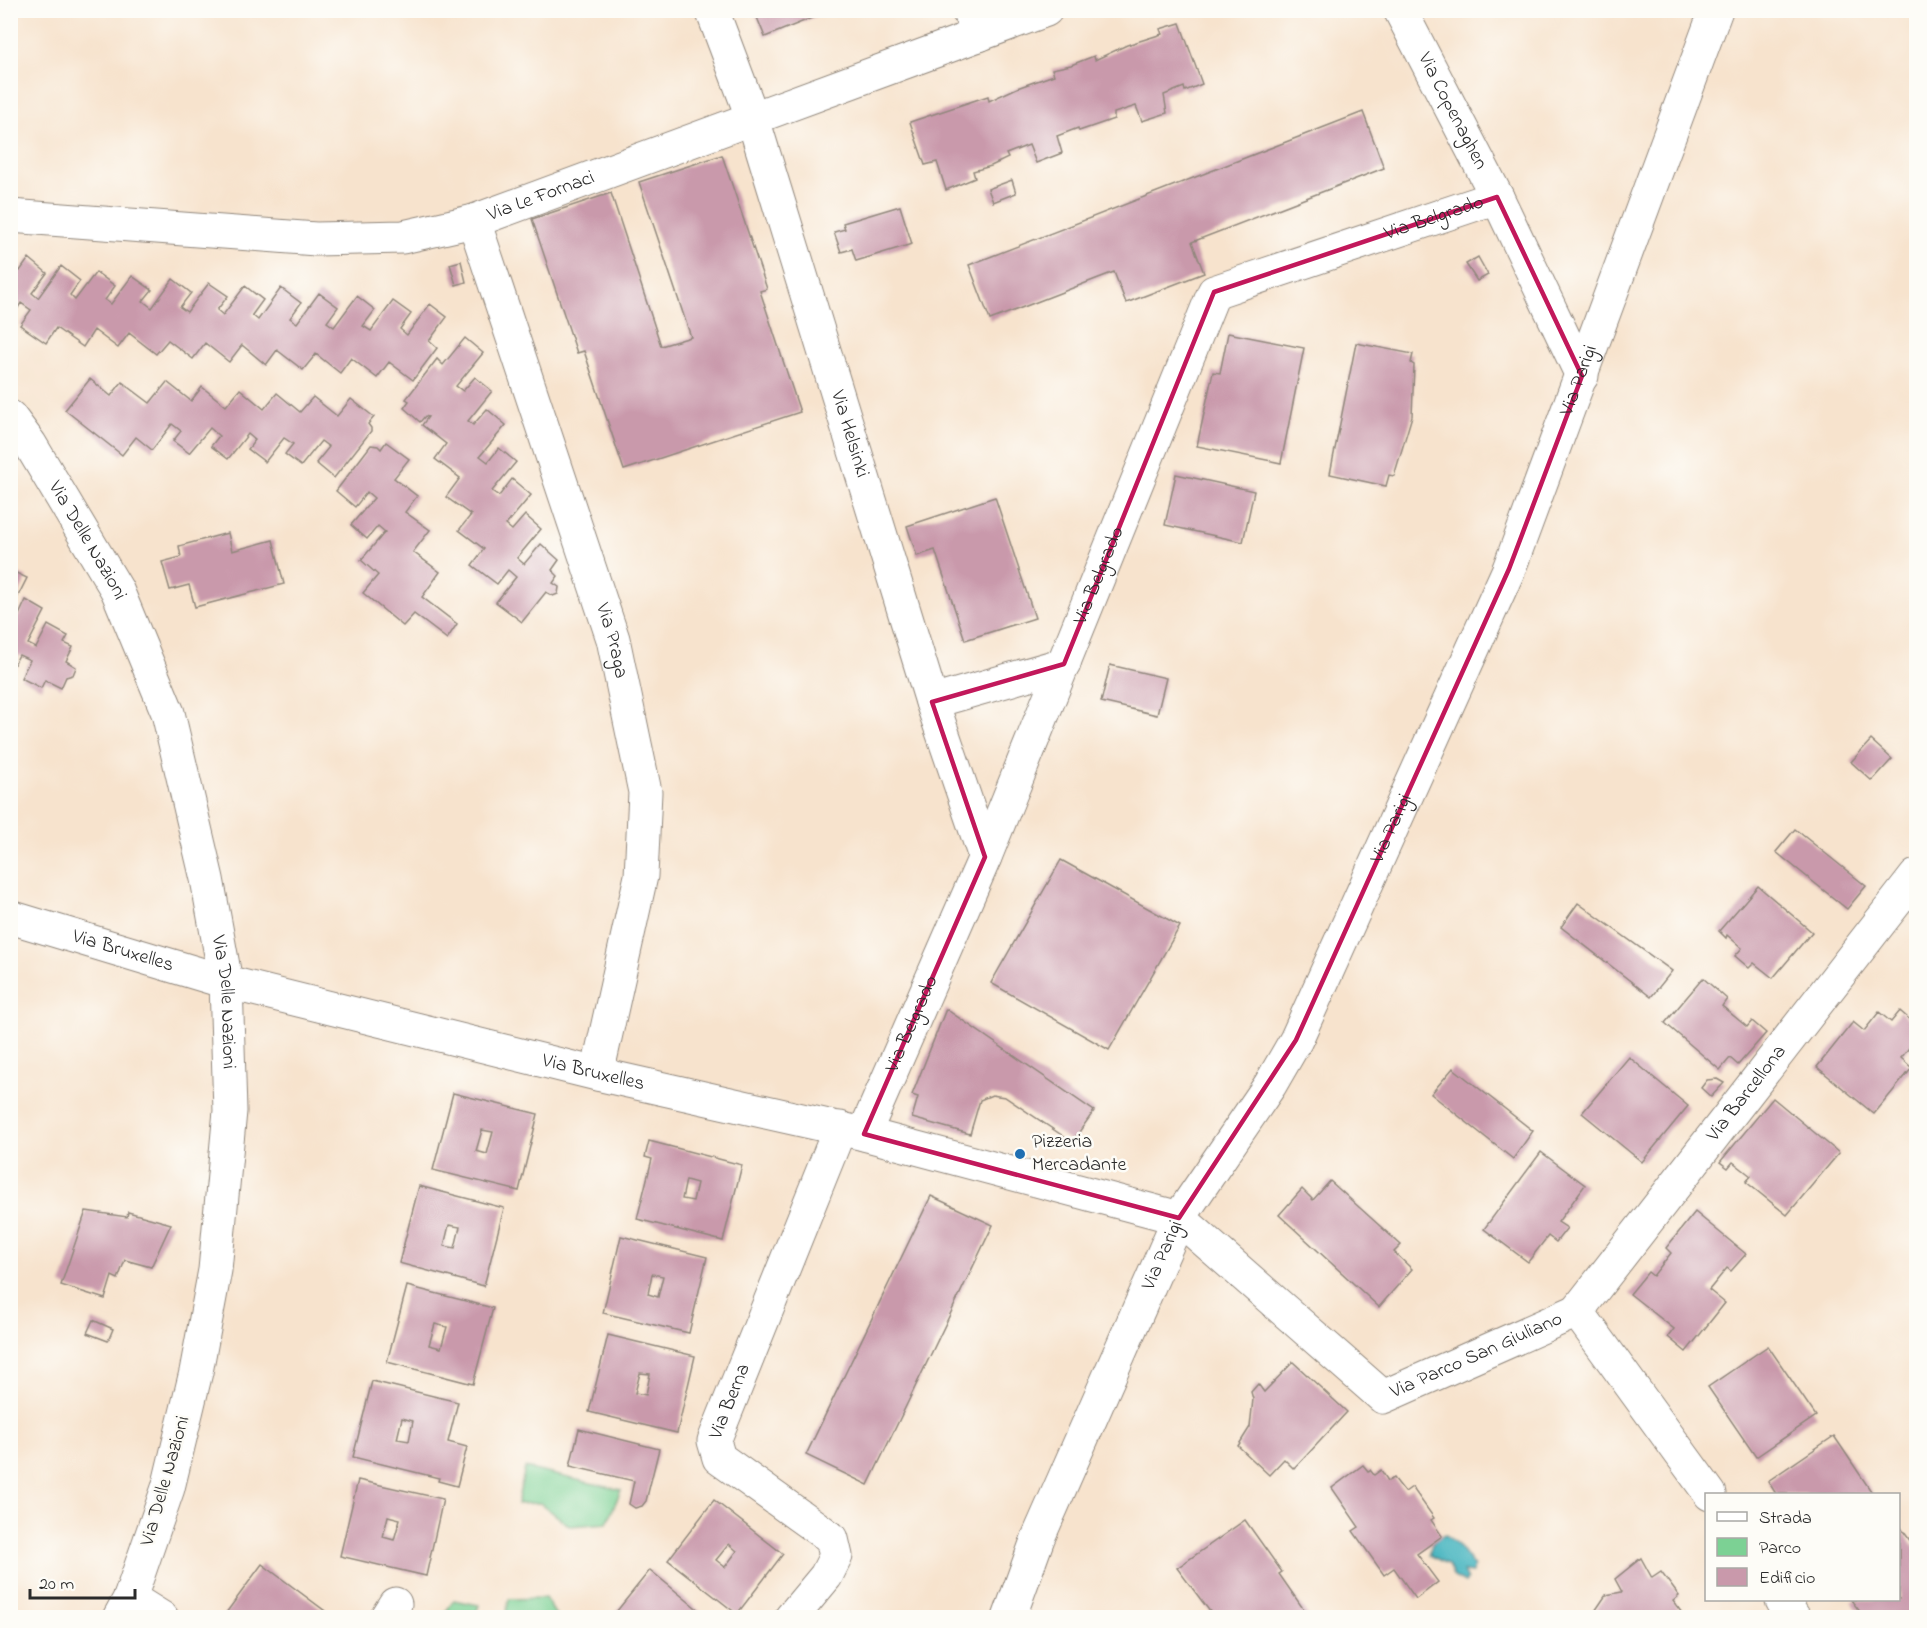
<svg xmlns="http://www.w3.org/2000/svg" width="1927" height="1628" font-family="'Indie Flower',sans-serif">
  <rect width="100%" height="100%" fill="#fdfcf7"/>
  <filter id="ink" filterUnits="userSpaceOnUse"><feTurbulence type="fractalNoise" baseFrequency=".0167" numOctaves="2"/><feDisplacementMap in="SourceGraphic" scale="12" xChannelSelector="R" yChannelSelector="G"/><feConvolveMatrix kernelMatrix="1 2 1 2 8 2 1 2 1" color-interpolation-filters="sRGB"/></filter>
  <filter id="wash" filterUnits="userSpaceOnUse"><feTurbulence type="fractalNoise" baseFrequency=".008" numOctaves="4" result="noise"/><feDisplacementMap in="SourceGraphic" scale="24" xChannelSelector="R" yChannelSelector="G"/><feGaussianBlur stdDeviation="1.35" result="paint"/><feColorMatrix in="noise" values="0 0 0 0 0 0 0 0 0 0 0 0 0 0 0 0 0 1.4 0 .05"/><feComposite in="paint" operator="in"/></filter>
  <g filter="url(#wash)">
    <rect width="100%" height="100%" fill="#f7e3cd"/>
    <g fill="#7cd194" stroke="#547e60" stroke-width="1.5">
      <path d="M525 1468 621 1490 607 1523 570 1526 540 1503 517 1504Z"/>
      <path d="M545 1598 557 1617H505L509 1599Z"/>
      <path d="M454 1600 479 1605 475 1617H442Z"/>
    </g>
    <path fill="#46b5c0" stroke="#387076" stroke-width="1.5" d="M1446 1535 1458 1545 1474 1567 1472 1573 1463 1572 1467 1580 1465 1583 1454 1577 1448 1565 1430 1555C1430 1544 1436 1537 1446 1535Z"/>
    <g id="blocks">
      <g fill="#c999ab" fill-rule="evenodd">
        <path d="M754 10H829V11L765 37Z"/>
        <path d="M1180 23 1202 84 1185 91 1184 87 1164 95 1167 113 1142 121 1136 106 1114 113V119L1079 131 1078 128 1057 136 1062 153 1036 163 1029 145 1006 154 1008 158 991 166 973 171 975 178 946 190 937 162 925 165 910 122 988 96 989 101 1017 88 1054 75 1052 69 1071 65 1094 56 1095 60 1127 45 1162 34 1160 29Z"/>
        <path d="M1363 112 1384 168 1192 242 1204 273 1126 303 1114 272 990 320 969 265Z"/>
        <path d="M722 155 767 289 760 291 800 412 624 470 584 351 577 353 532 219 611 193 661 346 691 337 639 182Z"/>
        <path d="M1012 180 1016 193 993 202 988 189Z"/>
        <path d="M900 206 912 244 856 261 852 249 841 252 834 232 845 229 843 223Z"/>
        <path d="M1478 257 1488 275 1477 281 1466 264Z"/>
        <path d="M29 258 47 273 32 293 38 298 61 266 80 281 70 295 75 300 96 272 115 286 105 300 111 304 132 276 152 290 143 301 152 308 173 279 191 293 180 307 187 312 209 283 228 296 217 310 223 315 245 286 263 300 252 315 258 320 281 288 301 303 290 318 297 323 319 293 338 307 327 322 334 327 357 296 375 310 363 326 371 331 393 301 411 314 400 329 407 335 430 304 447 317 429 341 437 348 413 380 389 362 377 378 351 358 340 373 316 354 303 370 277 350 266 365 242 345 229 362 205 343 193 359 168 340 156 354 129 333 118 348 94 330 83 347 56 328 46 343 20 325 31 310 21 303 10 320V265L20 271Z"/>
        <path d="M461 261 466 282 456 285 450 264Z"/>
        <path d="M1228 333 1304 348 1281 463 1197 446 1213 372 1220 373Z"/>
        <path d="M465 338 483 353 456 386 463 391 475 377 492 391 468 421 473 425 487 409 506 425 480 456 488 462 499 448 516 462 492 491 499 496 512 479 531 495 506 525 512 530 525 515 541 529 517 558 524 564 541 544 559 560 552 570 558 576 553 583 559 587 558 594 553 596 546 592 522 622 496 602 516 577 508 570 497 584 472 565 484 549 459 530 471 515 446 497 460 478 435 459 446 444 422 425 428 417 425 416 420 422 404 408 409 401 406 399 437 359 443 365Z"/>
        <path d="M1356 343 1413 354 1411 363 1414 365 1412 416 1394 476 1389 475 1386 486 1330 474Z"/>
        <path d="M90 379 111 396 122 382 150 403 167 382 191 401 202 387 226 406 240 389 264 409 277 393 300 412 313 397 337 416 351 399 374 417 368 424 371 428V431L334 478 316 463 329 447 321 441 301 466 285 454 293 444 284 438 265 462 248 449 255 440 248 434 228 459 211 446 219 436 210 428 189 453 173 441 181 431 172 424 152 450 136 437 122 455 65 410Z"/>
        <path d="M386 442 409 459 394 478 417 496 405 512 430 530 413 552 440 572 422 597 457 624 447 639 414 614 403 626 363 593 378 575 361 560 385 532 378 526 367 539 351 525 374 498 367 492 355 507 336 491 371 445 378 446 381 449Z"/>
        <path d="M1176 474 1254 491 1243 542 1165 525Z"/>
        <path d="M995 497 1035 618 965 640 935 550 917 556 907 526Z"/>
        <path d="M228 533 232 551 273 540 284 584 195 607 189 585 170 590 162 562 181 557 179 546Z"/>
        <path d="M10 570 27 578 10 612Z"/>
        <path d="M26 600 45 611 28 644 36 648 48 625 68 636 64 643 73 647 66 661 76 667 75 670 73 675 66 677 61 688 45 680 41 688 21 678 30 660 19 655 10 672V613L18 617Z"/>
        <path d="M1110 665 1166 678 1157 715 1101 702Z"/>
        <path d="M1871 740 1892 759 1872 781 1851 762Z"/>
        <path d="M1795 829 1866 886 1847 909 1776 852Z"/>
        <path d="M1061 860 1180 926 1109 1050 991 983Z"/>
        <path d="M1758 886 1812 932 1773 978 1754 963 1749 968 1735 956 1742 948 1727 935 1726 938 1719 931Z"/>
        <path d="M1578 903 1672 971 1651 997 1561 927Z"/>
        <path d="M1703 978 1727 999 1722 1006 1747 1027 1752 1021 1766 1033 1738 1065 1730 1058 1720 1070 1665 1023Z"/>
        <path d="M946 1009 1094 1111 1072 1142 1005 1097 998 1096 992 1095 980 1100 970 1134 912 1118 918 1097 912 1095Z"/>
        <path d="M1900 1011 1916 1025V1039L1901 1058 1912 1068 1874 1114 1817 1067 1853 1022 1864 1031 1879 1012 1891 1022Z"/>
        <path d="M1629 1057 1688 1106 1642 1162 1582 1113Z"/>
        <path d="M1453 1068 1533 1131 1513 1159 1431 1094Z"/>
        <path d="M1717 1079 1724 1083 1711 1097 1701 1088 1707 1080Z"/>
        <path d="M453 1093 538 1114 519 1191 433 1170ZM482 1130 493 1132 487 1154 476 1151Z"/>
        <path d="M1773 1098 1839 1153 1787 1215 1746 1182 1751 1176 1733 1162 1728 1168 1720 1162Z"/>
        <path d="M649 1141 742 1165 723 1241 637 1219 652 1159 645 1157ZM686 1180 697 1183 693 1201 682 1199Z"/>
        <path d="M1541 1152 1585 1185 1558 1222 1567 1228 1556 1242 1548 1236 1528 1262 1484 1229Z"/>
        <path d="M1330 1181 1401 1245 1394 1252 1412 1269 1379 1307 1279 1215 1302 1189 1313 1200Z"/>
        <path d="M419 1186 504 1208 484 1286 399 1263ZM449 1225 460 1227 455 1248 444 1246Z"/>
        <path d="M931 1196 993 1225 868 1485 806 1455Z"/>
        <path d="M86 1211 127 1217 128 1212 171 1224 151 1267 125 1260 118 1279 112 1276 105 1299 61 1285Z"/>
        <path d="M1695 1212 1746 1254 1731 1271 1727 1268 1709 1290 1725 1303 1686 1352 1668 1337 1674 1329 1630 1294 1648 1272 1653 1276 1671 1253 1666 1248Z"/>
        <path d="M621 1236 707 1257 689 1333 603 1313ZM652 1274 663 1276 658 1297 648 1294Z"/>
        <path d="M407 1286 493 1308 473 1384 387 1362ZM435 1324 447 1327 441 1348 429 1345Z"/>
        <path d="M93 1320 113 1329 108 1341 87 1333Z"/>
        <path d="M608 1335 695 1356 677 1433 589 1412ZM640 1373 650 1374 646 1395 635 1393Z"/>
        <path d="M1768 1346 1816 1416 1756 1457 1708 1387Z"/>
        <path d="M1293 1362 1347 1412 1294 1469 1284 1459 1269 1475 1238 1446 1250 1427 1253 1399 1251 1392 1258 1384 1264 1392Z"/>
        <path d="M372 1381 458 1402 448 1442 467 1447 457 1486 438 1481 439 1478 353 1457ZM402 1418 413 1421 409 1441 397 1439Z"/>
        <path d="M579 1429 659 1449 646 1501 642 1506 635 1508 629 1504 634 1481 570 1466Z"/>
        <path d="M1834 1436 1873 1494H1776L1768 1481Z"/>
        <path d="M1363 1465 1368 1471 1370 1470 1374 1475 1381 1470 1388 1481 1394 1478 1405 1492 1412 1487 1434 1518 1431 1520 1442 1536 1417 1554 1438 1582 1416 1599 1394 1568 1384 1575 1353 1531 1359 1527 1332 1488Z"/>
        <path d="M358 1480 443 1499 426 1576 340 1556ZM388 1516 400 1519 394 1540 383 1537Z"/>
        <path d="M714 1500 783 1554 737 1614 668 1560ZM729 1544 737 1551 725 1567 716 1560Z"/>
        <path d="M1245 1520 1282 1572 1279 1574 1309 1617H1214L1177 1568Z"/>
        <path d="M1899 1525 1916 1549V1607L1902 1617H1864L1851 1600 1899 1599Z"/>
        <path d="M1641 1558 1652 1578 1661 1572 1679 1596 1673 1601 1685 1617H1591L1606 1595 1622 1592 1615 1579Z"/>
        <path d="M262 1564 325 1611 320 1617H223Z"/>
        <path d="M650 1570 707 1617 659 1616 612 1617Z"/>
      </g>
    </g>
  </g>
  <g filter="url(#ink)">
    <use href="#blocks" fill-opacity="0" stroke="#91877c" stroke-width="1.5"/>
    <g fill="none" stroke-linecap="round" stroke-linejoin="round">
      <g stroke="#91877c" stroke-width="35">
        <g id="minor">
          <path id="s1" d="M712 10 753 119 932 702 985 857"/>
          <path d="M968 10 979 35"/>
          <path id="s2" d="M1400 10 1497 197 1582 376"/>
          <path id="s3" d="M10 216 316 239 403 237 474 221 1046 10"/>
          <path id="s4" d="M474 221 613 639 645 792 641 876 597 1074"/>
          <path id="s5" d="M10 417 30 444 117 590 168 713 207 879 226 982 230 1111 215 1270 196 1372 168 1488 130 1598 119 1618"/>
          <path d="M932 702 1064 664"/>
          <path id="s6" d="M10 917 226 982 597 1074 864 1134 1179 1218 1383 1397 1577 1311 1710 1494"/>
          <path id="s7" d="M864 1134 985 857 1214 292 1497 197"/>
          <path id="s8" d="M1577 1311 1916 876"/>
          <path d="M130 1598 162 1618"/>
          <path d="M1782 1600 1794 1618"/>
          <path d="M386 1618 395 1604"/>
          <path id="s9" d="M791 1618 826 1576 836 1556 832 1539 719 1458 714 1441 840 1128"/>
          <path id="s10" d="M1009 1618 1038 1538 1179 1218 1270 1085 1296 1040 1509 569 1716 10"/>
        </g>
      </g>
      <use href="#minor" stroke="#fff" stroke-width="33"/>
    </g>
  </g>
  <path fill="none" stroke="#c2185b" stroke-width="4.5" stroke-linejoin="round" d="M1497 197 1582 376 1509 569 1296 1040 1179 1218 864 1134 985 857 932 702 1064 664 1214 292Z"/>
  <circle fill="#1f6fb2" stroke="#fdfcf7" stroke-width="2" cx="1020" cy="1154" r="6"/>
  <g text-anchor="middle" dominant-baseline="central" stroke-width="5" stroke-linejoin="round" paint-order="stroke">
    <g font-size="20" fill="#2b2b2b" stroke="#fdfcf7">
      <text stroke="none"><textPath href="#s2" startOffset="114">Via Copenaghen</textPath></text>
      <text stroke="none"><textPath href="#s3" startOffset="538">Via Le Fornaci</textPath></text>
      <text stroke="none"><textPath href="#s7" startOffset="1144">Via Belgrado</textPath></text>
      <text stroke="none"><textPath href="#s10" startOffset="1366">Via Parigi</textPath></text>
      <text stroke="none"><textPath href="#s1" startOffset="446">Via Helsinki</textPath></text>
      <text stroke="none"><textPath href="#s5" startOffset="146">Via Delle Nazioni</textPath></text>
      <text stroke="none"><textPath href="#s7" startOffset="606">Via Belgrado</textPath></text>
      <text stroke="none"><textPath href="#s4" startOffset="442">Via Praga</textPath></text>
      <text stroke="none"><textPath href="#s10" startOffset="880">Via Parigi</textPath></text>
      <text stroke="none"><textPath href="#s6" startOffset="118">Via Bruxelles</textPath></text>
      <text stroke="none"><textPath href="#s5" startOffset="632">Via Delle Nazioni</textPath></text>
      <text stroke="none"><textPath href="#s7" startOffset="120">Via Belgrado</textPath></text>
      <text stroke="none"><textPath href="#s6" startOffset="604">Via Bruxelles</textPath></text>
      <text stroke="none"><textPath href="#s8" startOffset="276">Via Barcellona</textPath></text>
      <text stroke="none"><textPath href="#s10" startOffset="394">Via Parigi</textPath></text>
      <text stroke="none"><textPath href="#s6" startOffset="1581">Via Parco San Giuliano</textPath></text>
      <text stroke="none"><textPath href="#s9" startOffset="294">Via Berna</textPath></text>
      <text transform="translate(166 1481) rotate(-74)">Via Delle Nazioni</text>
    </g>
    <g font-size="20" fill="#2b2b2b" stroke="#fdfcf7" text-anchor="start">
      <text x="1032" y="1142">Pizzeria<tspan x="1032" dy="23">Mercadante</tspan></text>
    </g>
  </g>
  <rect width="1927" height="1628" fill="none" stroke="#fdfcf7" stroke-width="36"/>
  <rect x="1705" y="1493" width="195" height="108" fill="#fdfcf7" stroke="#a9a8a5" stroke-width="1.5"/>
  <rect x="1717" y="1512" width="30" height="9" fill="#ffffff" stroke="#a9a8a5" stroke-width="1.5"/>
  <text x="1759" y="1523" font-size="18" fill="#2b2b2b">Strada</text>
  <rect x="1717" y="1538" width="30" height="18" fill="#7cd194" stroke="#a9a8a5" stroke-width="1.5"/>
  <text x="1759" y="1553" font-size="18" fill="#2b2b2b">Parco</text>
  <rect x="1717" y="1568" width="30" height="18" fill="#c999ab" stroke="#a9a8a5" stroke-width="1.5"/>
  <text x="1759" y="1583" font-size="18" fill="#2b2b2b">Edificio</text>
  <path d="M30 1589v9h105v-9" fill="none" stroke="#2b2b2b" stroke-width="3"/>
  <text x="39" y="1589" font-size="18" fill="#2b2b2b" stroke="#fdfcf7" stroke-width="4.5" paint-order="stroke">20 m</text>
</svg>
